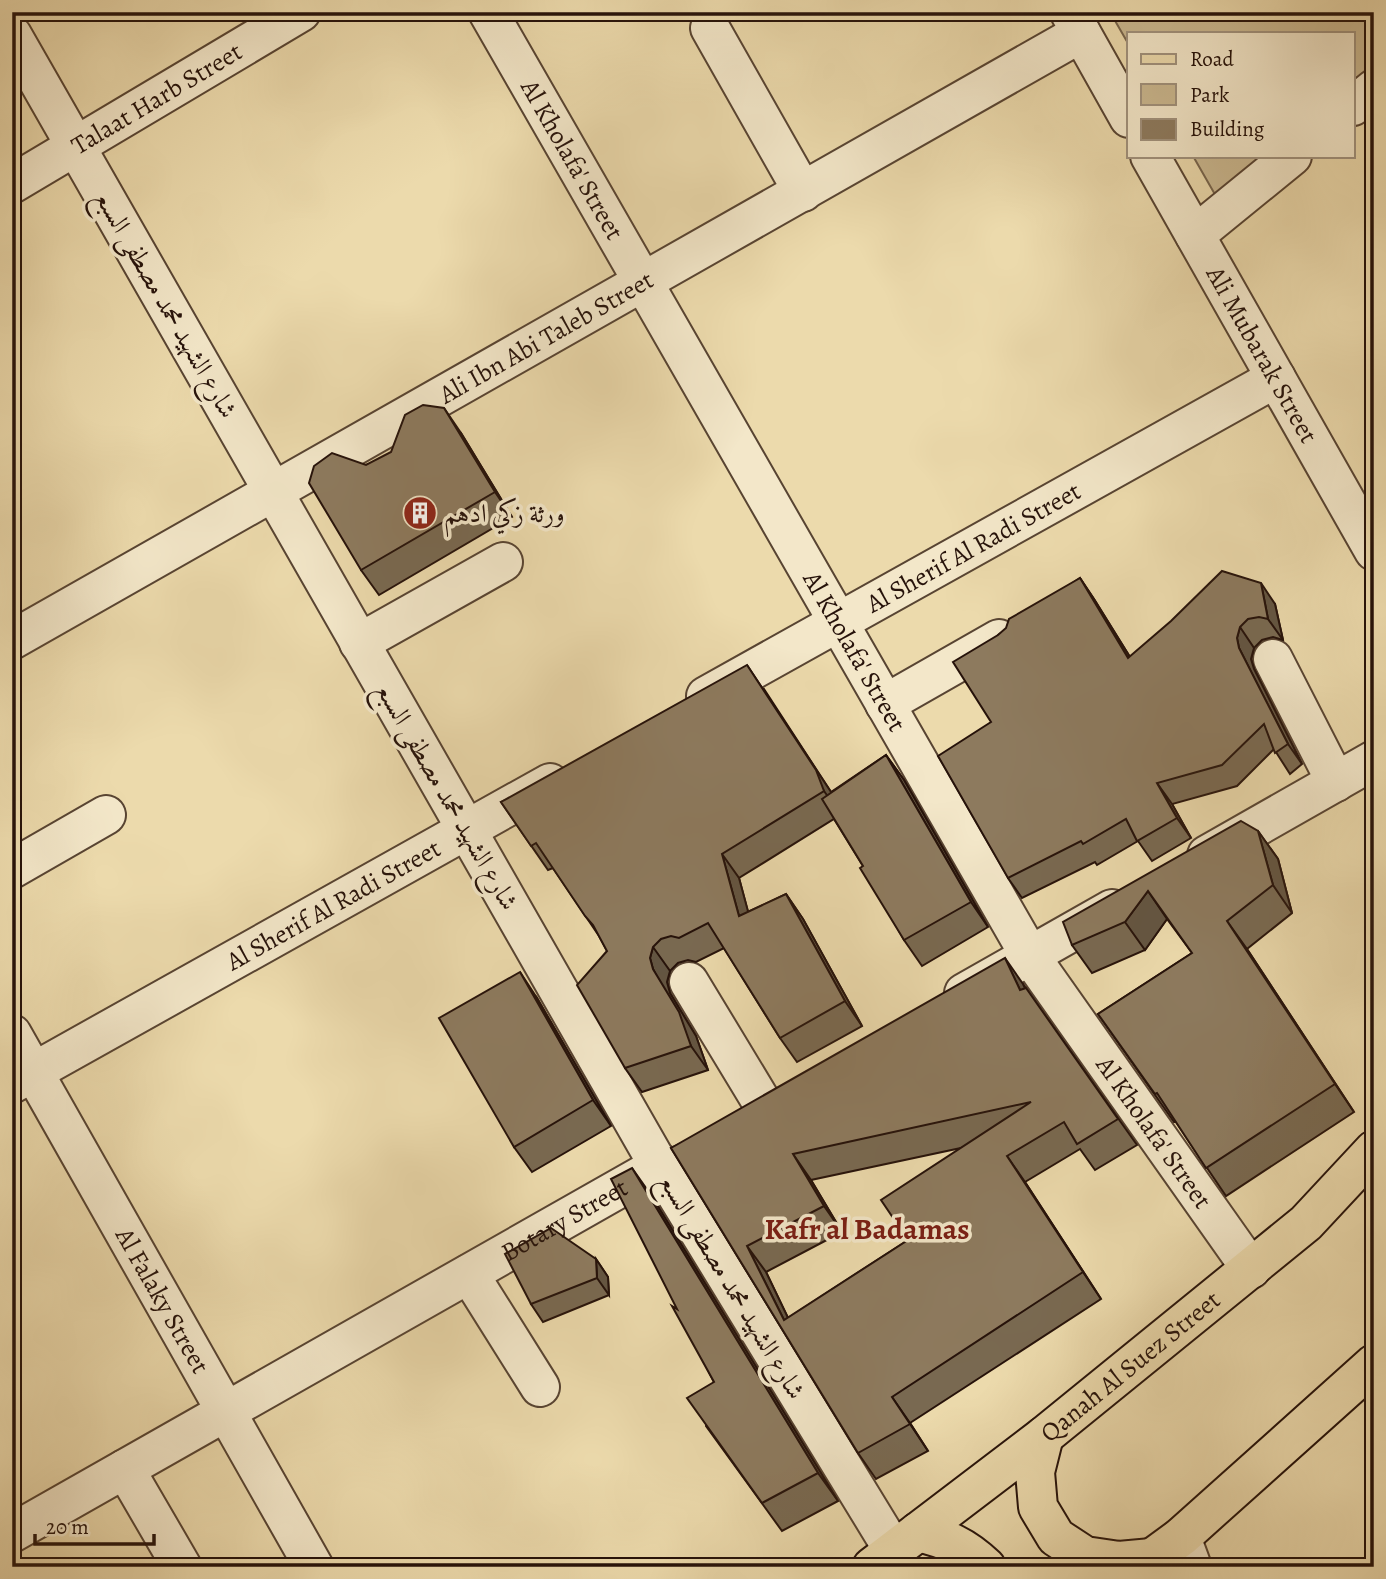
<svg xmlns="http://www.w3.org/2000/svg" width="1386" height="1579" font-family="Alegreya,Amiri,serif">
  <rect width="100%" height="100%" fill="#ecdaac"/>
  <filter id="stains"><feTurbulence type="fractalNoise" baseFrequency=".00286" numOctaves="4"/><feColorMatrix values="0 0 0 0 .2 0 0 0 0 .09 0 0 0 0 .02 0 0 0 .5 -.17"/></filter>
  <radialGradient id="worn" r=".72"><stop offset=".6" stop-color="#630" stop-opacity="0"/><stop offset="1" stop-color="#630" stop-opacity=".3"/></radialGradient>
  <g fill="#cab890" stroke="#78654d" stroke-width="2">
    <path d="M1110 12H1374V64L1353 82V33H1129V45Z"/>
    <path d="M1193 156H1266L1217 198Z"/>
  </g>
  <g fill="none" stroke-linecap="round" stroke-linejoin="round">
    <g stroke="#584432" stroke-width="42">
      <g id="minor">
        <path id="s1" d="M488 12 1030 956 1251 1269"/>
        <path d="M1070 13 1129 118"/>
        <path d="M710 28 803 192"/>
        <path d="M12 35 659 1166 894 1551"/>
        <path d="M1353 106 1374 89"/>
        <path id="s2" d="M1150 156 1374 551"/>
        <path id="s3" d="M12 184 301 12"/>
        <path d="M1195 235 1292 156"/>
        <path id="s4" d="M12 640 1081 33"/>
        <path d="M359 643 503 562"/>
        <path d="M1273 659 1336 782"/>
        <path id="s5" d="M706 696 1276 378"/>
        <path d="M885 704 999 639"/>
        <path d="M1207 855 1374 760"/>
        <path d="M12 869 106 815"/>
        <path d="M689 982 764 1106"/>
        <path d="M964 993 1112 909"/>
        <path id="s6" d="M12 1034 314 1567"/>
        <path id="s7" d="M12 1084 550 783"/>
        <path d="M469 1274 540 1387"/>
        <path d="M125 1469 182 1567"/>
        <path id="s8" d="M12 1533 662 1164"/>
        <path d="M1181 1537 1192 1567"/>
      </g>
    </g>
    <g stroke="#26120a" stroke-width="42">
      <g id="major">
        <path d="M1044 1436 1035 1472 1038 1507 1056 1537 1085 1556 1119 1561 1152 1558"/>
        <path d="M918 1532C947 1539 964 1546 986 1567"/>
        <path id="s9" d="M872 1567 1044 1436 1306 1223 1374 1150"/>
        <path d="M1140 1567 1181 1537 1374 1364"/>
      </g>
    </g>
    <use href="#minor" stroke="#f3e7c9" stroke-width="38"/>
    <use href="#major" stroke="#ecdaac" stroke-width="38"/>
  </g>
  <g fill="#796951" stroke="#26120a" stroke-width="2" fill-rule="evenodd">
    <path d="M461 433 512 517 379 595 361 570 366 465Z"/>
    <path d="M1080 578 1094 599 1130 657 1275 604 1283 640 1273 637 1262 640 1254 648 1251 659 1254 669 1302 764 1290 774 1274 749 1237 786 1172 804 1191 838 1152 861 1138 841 1097 865 1095 862 1022 898 1008 878 991 722 998 635Z"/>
    <path d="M764 689 831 792 886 755 904 780 988 927 922 966 904 940 863 866 834 819 739 878 748 912 786 894 803 919 862 1026 797 1062 780 1038 724 948 696 962 688 960 678 963 670 971 667 982 670 993 696 1036 708 1070 642 1092 625 1068 607 951 599 936 553 868 548 870 501 802Z"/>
    <path d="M1258 831 1278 859 1292 913 1247 949 1354 1112 1226 1196 1176 1122H1174L1098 1014 1192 953 1167 919 1145 950 1092 973 1072 945Z"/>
    <path d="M1023 984 1137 1145 1095 1170 1080 1149 1025 1182 1101 1299 910 1423 928 1451 876 1479 858 1453 671 1148ZM961 1148 908 1240 788 1318 766 1272 842 1232 811 1180Z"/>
    <path d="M537 998 611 1126 532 1172 514 1147Z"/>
    <path d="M651 1195 838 1501 782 1531 706 1426 714 1382 677 1309Z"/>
    <path d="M596 1259 608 1277 609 1295 543 1322 531 1304Z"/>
  </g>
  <g fill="#635542" stroke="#26120a" stroke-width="2">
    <path d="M444 408 461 433 512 517 495 492Z"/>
    <path d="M1080 578 1094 599 1143 678 1128 658Z"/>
    <path d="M1261 583 1275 604 1283 640 1268 619Z"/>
    <path d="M1240 627 1254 648 1251 659 1254 669 1302 764 1288 744 1239 648 1237 638Z"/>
    <path d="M747 665 833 795 841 815 824 791Z"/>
    <path d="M886 755 904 780 988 927 971 902Z"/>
    <path d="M1157 783 1172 804 1191 838 1177 818Z"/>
    <path d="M1258 831 1278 859 1292 913 1273 885Z"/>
    <path d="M722 854 739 878 756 941 739 916Z"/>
    <path d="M1148 891 1167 919 1145 950 1125 922Z"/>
    <path d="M786 894 803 919 862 1026 845 1001Z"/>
    <path d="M1227 921 1247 949 1354 1112 1335 1084Z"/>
    <path d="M653 947 670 971 667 982 670 993 696 1036 708 1070 691 1046 653 969 650 958Z"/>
    <path d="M1005 958 1023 984 1039 1017 1020 990Z"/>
    <path d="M520 972 537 998 611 1126 593 1100Z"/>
    <path d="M793 1154 811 1180 842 1232 824 1206Z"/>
    <path d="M1007 1156 1025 1182 1101 1299 1083 1272Z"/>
    <path d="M632 1168 651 1195 838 1501 818 1473Z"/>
    <path d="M747 1246 766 1272 802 1347 784 1320Z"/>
    <path d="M596 1259 608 1277 609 1295 597 1278Z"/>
    <path d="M892 1397 910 1423 928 1451Z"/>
  </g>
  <g fill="#8d7a5e" stroke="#26120a" stroke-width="2" fill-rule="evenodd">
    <path d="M423 405 444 408 495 492 361 570 309 483 314 466 332 453 366 465 391 452 405 415Z"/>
    <path d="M1222 571 1261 583 1268 619 1259 617 1248 619 1240 627 1237 638 1239 648 1288 744 1275 753 1264 724 1222 765 1157 783 1177 818 1137 841 1126 819 1083 844 1081 841 1008 878 938 756 991 722 953 662 998 635 1006 628 1009 619 1080 578 1128 658 1171 621Z"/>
    <path d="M747 665 816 770 824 791 722 854 739 916 786 894 845 1001 780 1038 708 923 679 938 671 936 661 939 653 947 650 958 653 969 679 1012 691 1046 625 1068 577 985 607 951 593 925 585 916 536 843 531 846 501 802Z"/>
    <path d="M886 755 971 902 904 940 860 868 863 866 822 799Z"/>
    <path d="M1241 821 1258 831 1273 885 1227 921 1335 1084 1206 1168 1157 1093 1155 1094 1098 1014 1192 953 1148 891 1125 922 1072 945 1063 922Z"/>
    <path d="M1005 958 1020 990 1026 988 1118 1119 1077 1144 1064 1122 1007 1156 1083 1272 892 1397 910 1424 858 1453 671 1148ZM1031 1102 881 1200 908 1240 784 1320 747 1246 824 1206 793 1154Z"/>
    <path d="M520 972 593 1100 514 1147 439 1018Z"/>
    <path d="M632 1168 818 1473 762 1503 687 1398 714 1382 672 1306 677 1309 611 1179Z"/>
    <path d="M551 1228 596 1259 597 1278 531 1304 505 1254Z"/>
  </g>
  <defs>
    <g id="building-disc" transform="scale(1.75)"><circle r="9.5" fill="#8f2418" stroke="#f3e7c9"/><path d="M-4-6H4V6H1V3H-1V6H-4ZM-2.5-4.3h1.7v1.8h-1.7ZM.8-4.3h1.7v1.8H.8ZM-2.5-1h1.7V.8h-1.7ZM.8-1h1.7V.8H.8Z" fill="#fff"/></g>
  </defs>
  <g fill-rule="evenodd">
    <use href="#building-disc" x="420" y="513"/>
  </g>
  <g text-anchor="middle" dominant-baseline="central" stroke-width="7" stroke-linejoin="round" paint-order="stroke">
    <g font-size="26" fill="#26120a" stroke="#f3e7c9">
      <text stroke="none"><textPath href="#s3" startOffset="168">Talaat Harb Street</textPath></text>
      <text stroke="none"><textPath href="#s1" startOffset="170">Al Kholafa' Street</textPath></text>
      <text transform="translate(166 304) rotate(60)">شارع الشهيد محمد مصطفى السبع</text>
      <text stroke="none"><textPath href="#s4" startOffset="614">Ali Ibn Abi Taleb Street</textPath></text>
      <text stroke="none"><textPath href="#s2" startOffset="228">Ali Mubarak Street</textPath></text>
      <text stroke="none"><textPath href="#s5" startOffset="306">Al Sherif Al Radi Street</textPath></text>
      <text stroke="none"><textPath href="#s1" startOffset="737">Al Kholafa' Street</textPath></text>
      <text transform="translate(447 796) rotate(60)">شارع الشهيد محمد مصطفى السبع</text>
      <text stroke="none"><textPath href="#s7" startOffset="368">Al Sherif Al Radi Street</textPath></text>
      <text stroke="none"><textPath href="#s1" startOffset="1304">Al Kholafa' Street</textPath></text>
      <text stroke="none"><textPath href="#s8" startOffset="635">Botary Street</textPath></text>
      <text transform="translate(732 1286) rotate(59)">شارع الشهيد محمد مصطفى السبع</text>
      <text stroke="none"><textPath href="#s6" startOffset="306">Al Falaky Street</textPath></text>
      <text stroke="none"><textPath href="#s9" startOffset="327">Qanah Al Suez Street</textPath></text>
    </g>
    <g font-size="26" fill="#26120a" stroke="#f3e7c9" text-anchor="start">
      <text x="444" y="513">ورثة زكي ادهم</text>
    </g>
    <g font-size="30" font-weight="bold" fill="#7a1f14" stroke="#f3e7c9">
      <text x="867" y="1229">Kafr al Badamas</text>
    </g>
  </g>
  <rect width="1386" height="1579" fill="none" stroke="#ecdaac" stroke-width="42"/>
  <rect x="14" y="14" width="1358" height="1551" fill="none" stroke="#26120a" stroke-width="3.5"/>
  <rect x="21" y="21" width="1344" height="1537" fill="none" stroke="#26120a" stroke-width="2"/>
  <rect x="1127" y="32" width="228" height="126" fill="#f3e7c9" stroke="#a1927d" stroke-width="2"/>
  <rect x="1141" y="54" width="35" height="10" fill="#ecdaac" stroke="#a1927d" stroke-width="2"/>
  <text x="1190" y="66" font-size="21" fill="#26120a">Road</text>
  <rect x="1141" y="84" width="35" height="21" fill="#cab890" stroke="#a1927d" stroke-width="2"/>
  <text x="1190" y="102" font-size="21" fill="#26120a">Park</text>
  <rect x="1141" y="119" width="35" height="21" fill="#8d7a5e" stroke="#a1927d" stroke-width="2"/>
  <text x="1190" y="136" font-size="21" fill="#26120a">Building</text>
  <path d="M35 1534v10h119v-10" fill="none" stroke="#26120a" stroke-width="3.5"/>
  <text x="46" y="1534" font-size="21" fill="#26120a" stroke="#f3e7c9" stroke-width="5" paint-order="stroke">20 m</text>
  <rect width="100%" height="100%" filter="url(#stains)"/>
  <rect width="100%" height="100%" fill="url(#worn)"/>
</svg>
